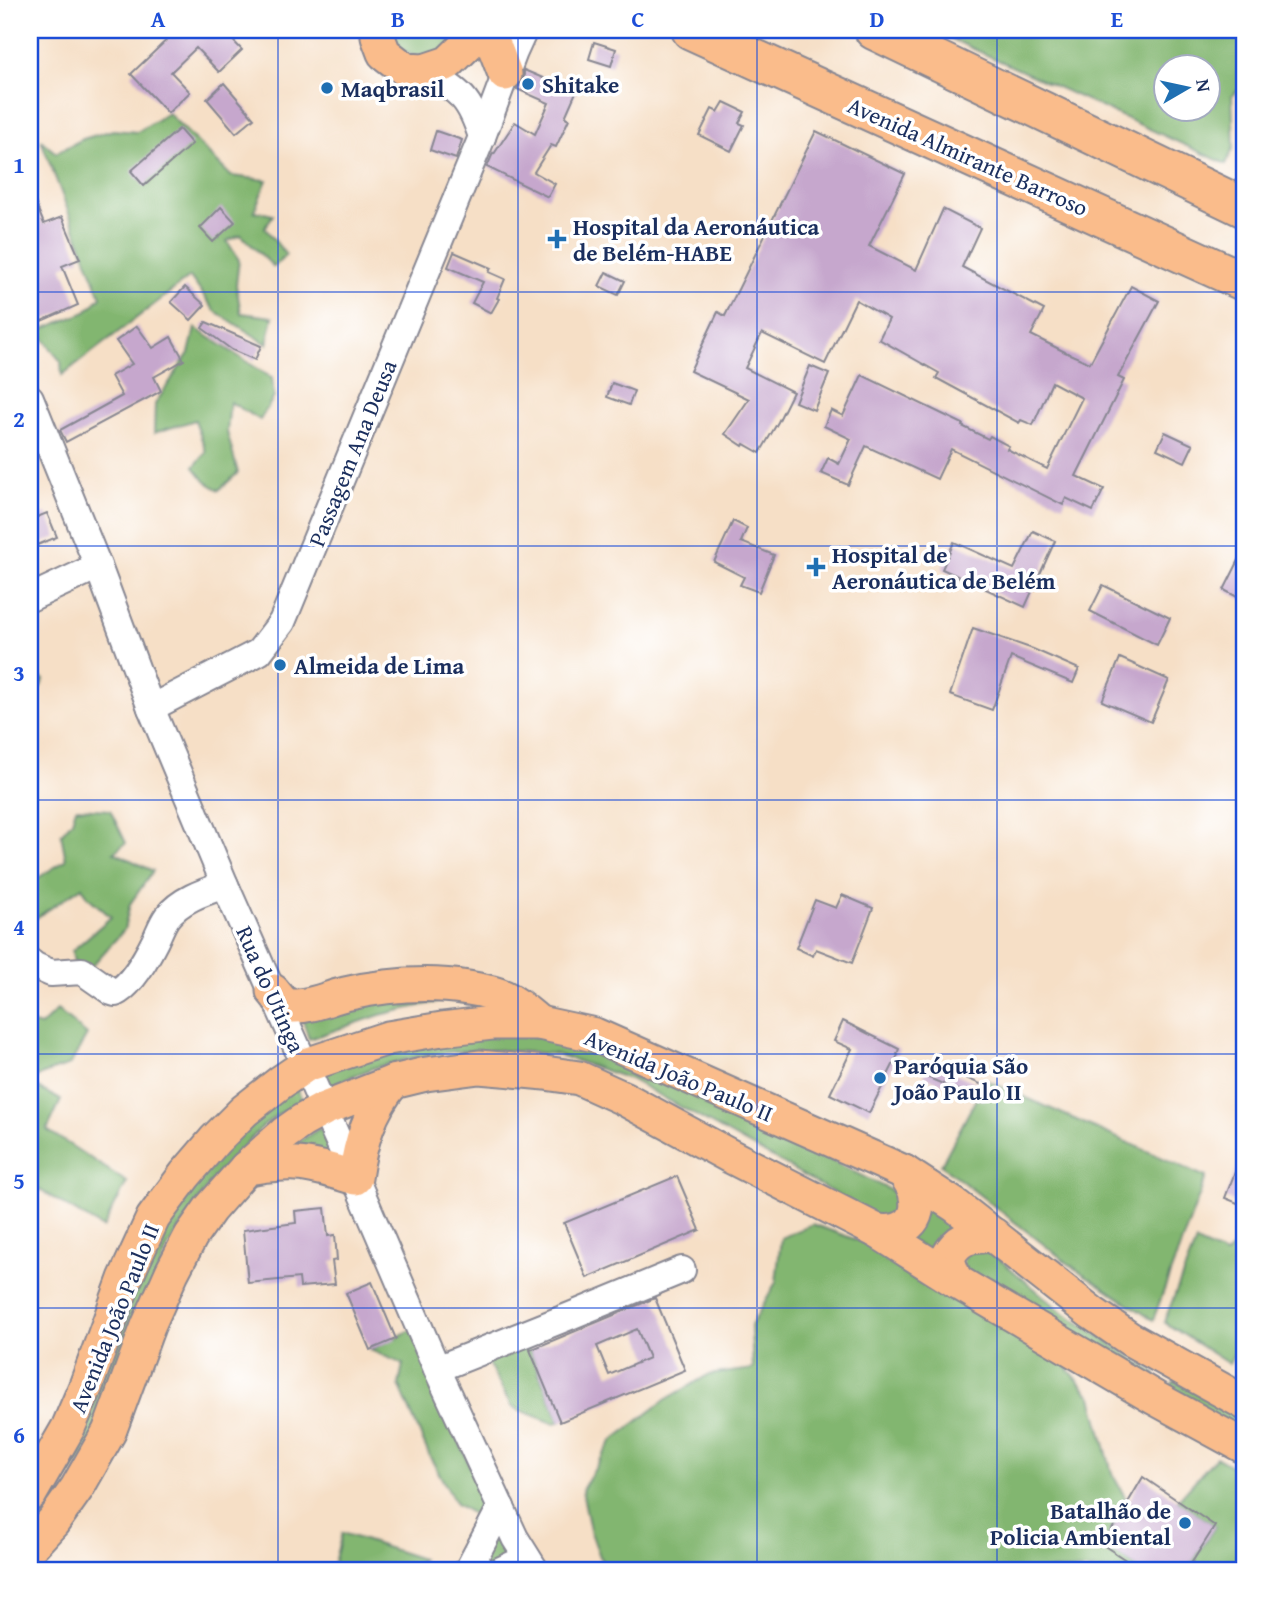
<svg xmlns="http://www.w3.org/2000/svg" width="1275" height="1600" font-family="'Gentium Book Plus',serif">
  <rect width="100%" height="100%" fill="#fff"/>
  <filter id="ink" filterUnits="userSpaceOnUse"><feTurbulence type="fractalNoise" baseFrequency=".0143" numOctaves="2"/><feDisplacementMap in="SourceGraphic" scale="14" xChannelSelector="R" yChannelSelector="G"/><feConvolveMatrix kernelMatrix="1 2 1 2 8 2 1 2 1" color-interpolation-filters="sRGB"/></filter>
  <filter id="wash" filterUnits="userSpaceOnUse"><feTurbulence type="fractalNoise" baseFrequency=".00686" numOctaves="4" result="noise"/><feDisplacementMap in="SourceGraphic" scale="28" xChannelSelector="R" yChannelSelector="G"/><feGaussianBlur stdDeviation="1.57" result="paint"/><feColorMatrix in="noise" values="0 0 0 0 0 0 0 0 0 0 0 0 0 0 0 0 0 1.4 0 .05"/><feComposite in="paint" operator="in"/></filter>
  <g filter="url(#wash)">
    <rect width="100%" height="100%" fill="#f6dfc6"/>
    <g fill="#82b670" stroke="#4e7267" stroke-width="2" fill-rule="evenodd">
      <path d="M389 30H471L446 53 414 56 396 48Z"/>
      <path d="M932 30H1245V84L1232 96 1234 147 1226 164ZM1166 66H1208V108H1166Z"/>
      <path d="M168 113 231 176 267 180 254 211 273 215 265 228 286 255 274 267 241 235 227 241 239 260 236 285 241 313 273 317 267 344 215 311 190 277 62 375 61 362 38 331 86 312 101 297 41 140 56 153 83 139 113 130 137 132Z"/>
      <path d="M195 328 272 378 274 397 260 420 230 402 227 432 238 473 219 490 206 482 194 467 206 452 195 420 154 433 155 404 189 353Z"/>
      <path d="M30 668 44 680 35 697 32 714 30 715Z"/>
      <path d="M76 808 110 810 126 843 114 852 153 871 130 904 124 930 91 967 74 963 72 951 111 917 88 897 82 887 30 922V883L66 860 61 834 72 821Z"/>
      <path d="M380 994 445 1000 380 1015 309 1039 302 1018Z"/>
      <path d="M57 1010 87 1035 70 1065 43 1074 30 1082V1023L41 1026Z"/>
      <path d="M503 1029 620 1054 900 1195V1208L895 1219 884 1222 785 1165 630 1079 556 1054 494 1050 458 1051 425 1055 373 1068 326 1087 317 1065Z"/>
      <path d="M986 1080 1206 1177 1153 1320 1073 1267 941 1165Z"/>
      <path d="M293 1083 303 1101 277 1115 260 1129 212 1180 168 1247 94 1439 30 1534V1507L119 1317 184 1186Z"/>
      <path d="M30 1084 61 1100 47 1130 127 1182 103 1228 30 1184Z"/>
      <path d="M320 1128 334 1158 280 1154Z"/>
      <path d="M926 1209 950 1224 936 1255 908 1240Z"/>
      <path d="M812 1224 871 1245 907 1275 1054 1352 1092 1397 1112 1473 1127 1501 1103 1545 1141 1570H605L590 1530 582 1490 612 1441 665 1400 708 1375 753 1369 751 1326 776 1282 781 1238Z"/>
      <path d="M1240 1241 1245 1244V1333L1229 1364 1164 1322 1196 1242 1225 1255Z"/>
      <path d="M979 1242 1061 1311 1156 1373 1149 1385 962 1267 967 1244Z"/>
      <path d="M413 1329 487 1508 475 1515 456 1504 430 1457 399 1385 403 1364 370 1350Z"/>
      <path d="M525 1340 560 1422 553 1423 512 1407 485 1358Z"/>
      <path d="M1175 1381 1245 1418V1438L1166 1393Z"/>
      <path d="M1216 1457 1245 1474V1570H1187L1215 1526 1177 1501Z"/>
      <path d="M497 1526 510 1556 485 1570H475Z"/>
      <path d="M342 1533 422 1559 415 1570H332Z"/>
    </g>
    <g id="blocks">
      <g fill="#c6a7cd" fill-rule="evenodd">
        <path d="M177 30H223L242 50 219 72 196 48 171 72 190 92 168 113 131 74Z"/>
        <path d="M594 42 616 49 611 66 589 59Z"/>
        <path d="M524 70 576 92 565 117 569 119 556 147 551 145 534 172 555 184 548 197 487 167 493 153 494 154 515 122 535 134 549 103 517 89 524 78Z"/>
        <path d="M224 83 254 118 236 133 207 99Z"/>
        <path d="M724 102 745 112 739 123 744 125 731 151 699 135 712 109 718 112Z"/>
        <path d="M179 129 192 144 144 186 131 171Z"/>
        <path d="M436 131 462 140 456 159 430 150Z"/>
        <path d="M816 131 905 174 869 246 916 270 943 209 980 228 962 267 1044 310 1031 335 1065 352 1090 363 1131 286 1159 301 1118 377 1124 380 1076 476 1104 489 1093 511 1066 498 1063 505 951 449 937 479 866 446 848 485 821 473 828 458 839 464 851 439 824 426 831 410 843 416 862 375 963 424 962 426 988 439 990 436 1009 446 1007 449 1047 469 1082 398 1052 382 1033 425 1021 420 1019 423 936 378 939 373 879 339 889 319 856 300 825 364 762 333 745 368 793 392 778 422 760 453 744 444 743 446 725 434 749 399 690 371 718 312 725 316Z"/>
        <path d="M30 190 44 224 62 217 80 259 62 266 78 305 30 326Z"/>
        <path d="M221 207 235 222 213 242 200 228Z"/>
        <path d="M454 252 491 268 489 272 505 279 497 298 499 299 491 313 472 303 483 282 448 267Z"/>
        <path d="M606 272 625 281 618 295 599 286Z"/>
        <path d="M185 287 205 305 191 320 171 302Z"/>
        <path d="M206 322 261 346 255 360 232 350 202 328Z"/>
        <path d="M137 326 153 348 171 337 184 360 154 377 161 391 66 442 60 430 122 396 111 376 132 364 116 341Z"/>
        <path d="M810 366 829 374 814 410 795 402Z"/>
        <path d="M612 383 634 391 629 405 607 397Z"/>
        <path d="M1165 432 1193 445 1185 462 1157 449Z"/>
        <path d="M47 513 57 537 30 548V520Z"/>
        <path d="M733 521 747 528 741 542 774 555 759 592 740 585 744 577 714 562Z"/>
        <path d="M1033 531 1055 541 1025 607 942 569 954 542 1014 569Z"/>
        <path d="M1245 548V601L1224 590Z"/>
        <path d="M1103 585 1170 618 1157 645 1090 611Z"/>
        <path d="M973 628 1033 649 1079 669 1073 683 1011 657 992 710 950 695Z"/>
        <path d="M1120 658 1169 680 1151 722 1102 701Z"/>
        <path d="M842 895 873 908 852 963 816 949 813 956 796 948 815 900 836 908Z"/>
        <path d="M843 1021 899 1049 897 1054 898 1055 869 1113 830 1094 852 1049 834 1041Z"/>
        <path d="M930 1063 990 1088 983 1101 924 1076Z"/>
        <path d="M1244 1149 1245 1150V1206L1225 1198Z"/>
        <path d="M677 1176 700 1230 587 1278 564 1223Z"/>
        <path d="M325 1208 328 1236 335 1235 337 1260 332 1261 335 1284 300 1287 299 1278 248 1283 243 1230 296 1223 295 1211Z"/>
        <path d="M372 1282 396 1339 370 1350 346 1293Z"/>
        <path d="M655 1298 685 1370 560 1422 530 1350ZM637 1329 649 1358 609 1375 597 1346Z"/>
        <path d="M1143 1477 1215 1526 1187 1570H1141L1103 1545Z"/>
      </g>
    </g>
  </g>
  <g filter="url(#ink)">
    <use href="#blocks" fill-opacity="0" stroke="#888792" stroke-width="2"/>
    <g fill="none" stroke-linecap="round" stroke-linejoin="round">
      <g stroke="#888792" stroke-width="30">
        <g id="minor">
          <path d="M424 71C460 92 469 96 482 137"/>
          <path d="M30 398 98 566 151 708 225 885 355 1178 437 1369 515 1538 535 1570"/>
          <path d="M30 598 98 566"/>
          <path d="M151 708 259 652 282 622 482 137 514 52 524 30"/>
          <path d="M30 962 35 966 51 973 82 971 112 992 115 993C131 986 147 957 155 941 159 933 162 924 167 917 181 899 204 892 225 885"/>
          <path d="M437 1369 570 1316 682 1270"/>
          <path d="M468 1570 501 1507"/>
          <path d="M501 1570 527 1558"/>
        </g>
      </g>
      <g stroke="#888792" stroke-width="37">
        <g id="major">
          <path d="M378 30V37L384 53 406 70 424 71 448 63 482 30"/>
          <path d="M488 30 505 74"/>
          <path d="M273 991C279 998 283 1006 293 1006 311 1007 328 998 345 994 386 985 426 981 468 988 480 990 493 992 504 997 517 1003 528 1014 539 1023"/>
          <path d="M246 1168C262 1166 279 1163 296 1164 316 1165 336 1172 355 1178 360 1142 370 1110 393 1082"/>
          <path d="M877 1231C903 1234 923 1222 915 1192 913 1185 908 1179 904 1172"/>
          <path d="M959 1283 954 1277 947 1258C960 1235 970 1237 994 1235"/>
          <path d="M30 1494 68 1428 86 1386 125 1279 153 1218 185 1175 215 1140 244 1111 281 1082 306 1065 388 1038 442 1029 492 1023H539L595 1035 904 1172 956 1206 1092 1313 1130 1339 1245 1403"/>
          <path d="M30 1547 53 1522 77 1488 109 1432 148 1326 172 1272 191 1236 210 1209 246 1168 285 1133 302 1121 324 1109 393 1082 426 1074 479 1067 545 1073 579 1078 623 1098 728 1155 877 1231 959 1283 1155 1398 1245 1447"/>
        </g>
      </g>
      <g stroke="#888792" stroke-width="42">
        <g id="highway">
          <path d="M691 30 1245 282"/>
          <path d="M874 30 1245 208"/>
        </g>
      </g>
      <use href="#minor" stroke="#fff" stroke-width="26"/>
      <use href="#major" stroke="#fabc8b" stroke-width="33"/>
      <use href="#highway" stroke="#fabc8b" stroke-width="38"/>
    </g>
  </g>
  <path fill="none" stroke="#1d4ed8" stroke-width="2" stroke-opacity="0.55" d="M278 30V1570M518 30V1570M757 30V1570M997 30V1570M30 292H1245M30 546H1245M30 800H1245M30 1054H1245M30 1308H1245"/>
  <g fill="#1f6fb2" stroke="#fff" stroke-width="2.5">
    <circle cx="528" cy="84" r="7"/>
    <circle cx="327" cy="88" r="7"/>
    <path d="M553.5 228.5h7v7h7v7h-7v7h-7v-7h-7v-7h7z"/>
    <path d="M812.5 556.5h7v7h7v7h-7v7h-7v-7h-7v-7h7z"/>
    <circle cx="280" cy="665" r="7"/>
    <circle cx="880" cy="1078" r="7"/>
    <circle cx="1185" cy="1523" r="7"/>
  </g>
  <g text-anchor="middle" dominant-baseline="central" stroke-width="7" stroke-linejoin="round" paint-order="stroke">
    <g font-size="23" font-weight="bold" fill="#1b2f5e" stroke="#fff" text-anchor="start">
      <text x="542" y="84">Shitake</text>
      <text x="341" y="88">Maqbrasil</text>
      <text x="573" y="226">Hospital da Aeronáutica<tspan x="573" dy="26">de Belém-HABE</tspan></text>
      <text x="832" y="554">Hospital de<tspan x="832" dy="26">Aeronáutica de Belém</tspan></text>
      <text x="294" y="665">Almeida de Lima</text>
      <text x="894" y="1065">Paróquia São<tspan x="894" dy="26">João Paulo II</tspan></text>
      <text x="1171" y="1510" text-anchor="end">Batalhão de<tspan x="1171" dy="26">Policia Ambiental</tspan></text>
    </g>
    <g font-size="23" fill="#1b2f5e" stroke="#fff">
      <text transform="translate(968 156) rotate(24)">Avenida Almirante Barroso</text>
      <text transform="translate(352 453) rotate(-68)">Passagem Ana Deusa</text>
      <text transform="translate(271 989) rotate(66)">Rua do Utinga</text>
      <text transform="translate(679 1075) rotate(23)">Avenida João Paulo II</text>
      <text transform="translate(114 1318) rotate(-68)">Avenida João Paulo II</text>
    </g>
  </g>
  <rect width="1275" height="1600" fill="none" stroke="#fff" stroke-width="77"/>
  <g transform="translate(1187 88) rotate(81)"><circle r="33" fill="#ffffff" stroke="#a4acbf" stroke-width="2"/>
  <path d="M0-5L12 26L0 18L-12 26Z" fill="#1f6fb2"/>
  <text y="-10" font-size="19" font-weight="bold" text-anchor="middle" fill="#1b2f5e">N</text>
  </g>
  <rect x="38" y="38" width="1198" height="1524" fill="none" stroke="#1d4ed8" stroke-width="2.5"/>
  <g font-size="23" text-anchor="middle" font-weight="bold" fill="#1d4ed8">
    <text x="158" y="27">A</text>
    <text x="398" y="27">B</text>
    <text x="638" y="27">C</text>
    <text x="877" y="27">D</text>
    <text x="1117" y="27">E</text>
    <text x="19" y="173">1</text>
    <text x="19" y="427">2</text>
    <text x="19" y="681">3</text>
    <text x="19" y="935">4</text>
    <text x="19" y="1189">5</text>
    <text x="19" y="1443">6</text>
  </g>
</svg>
